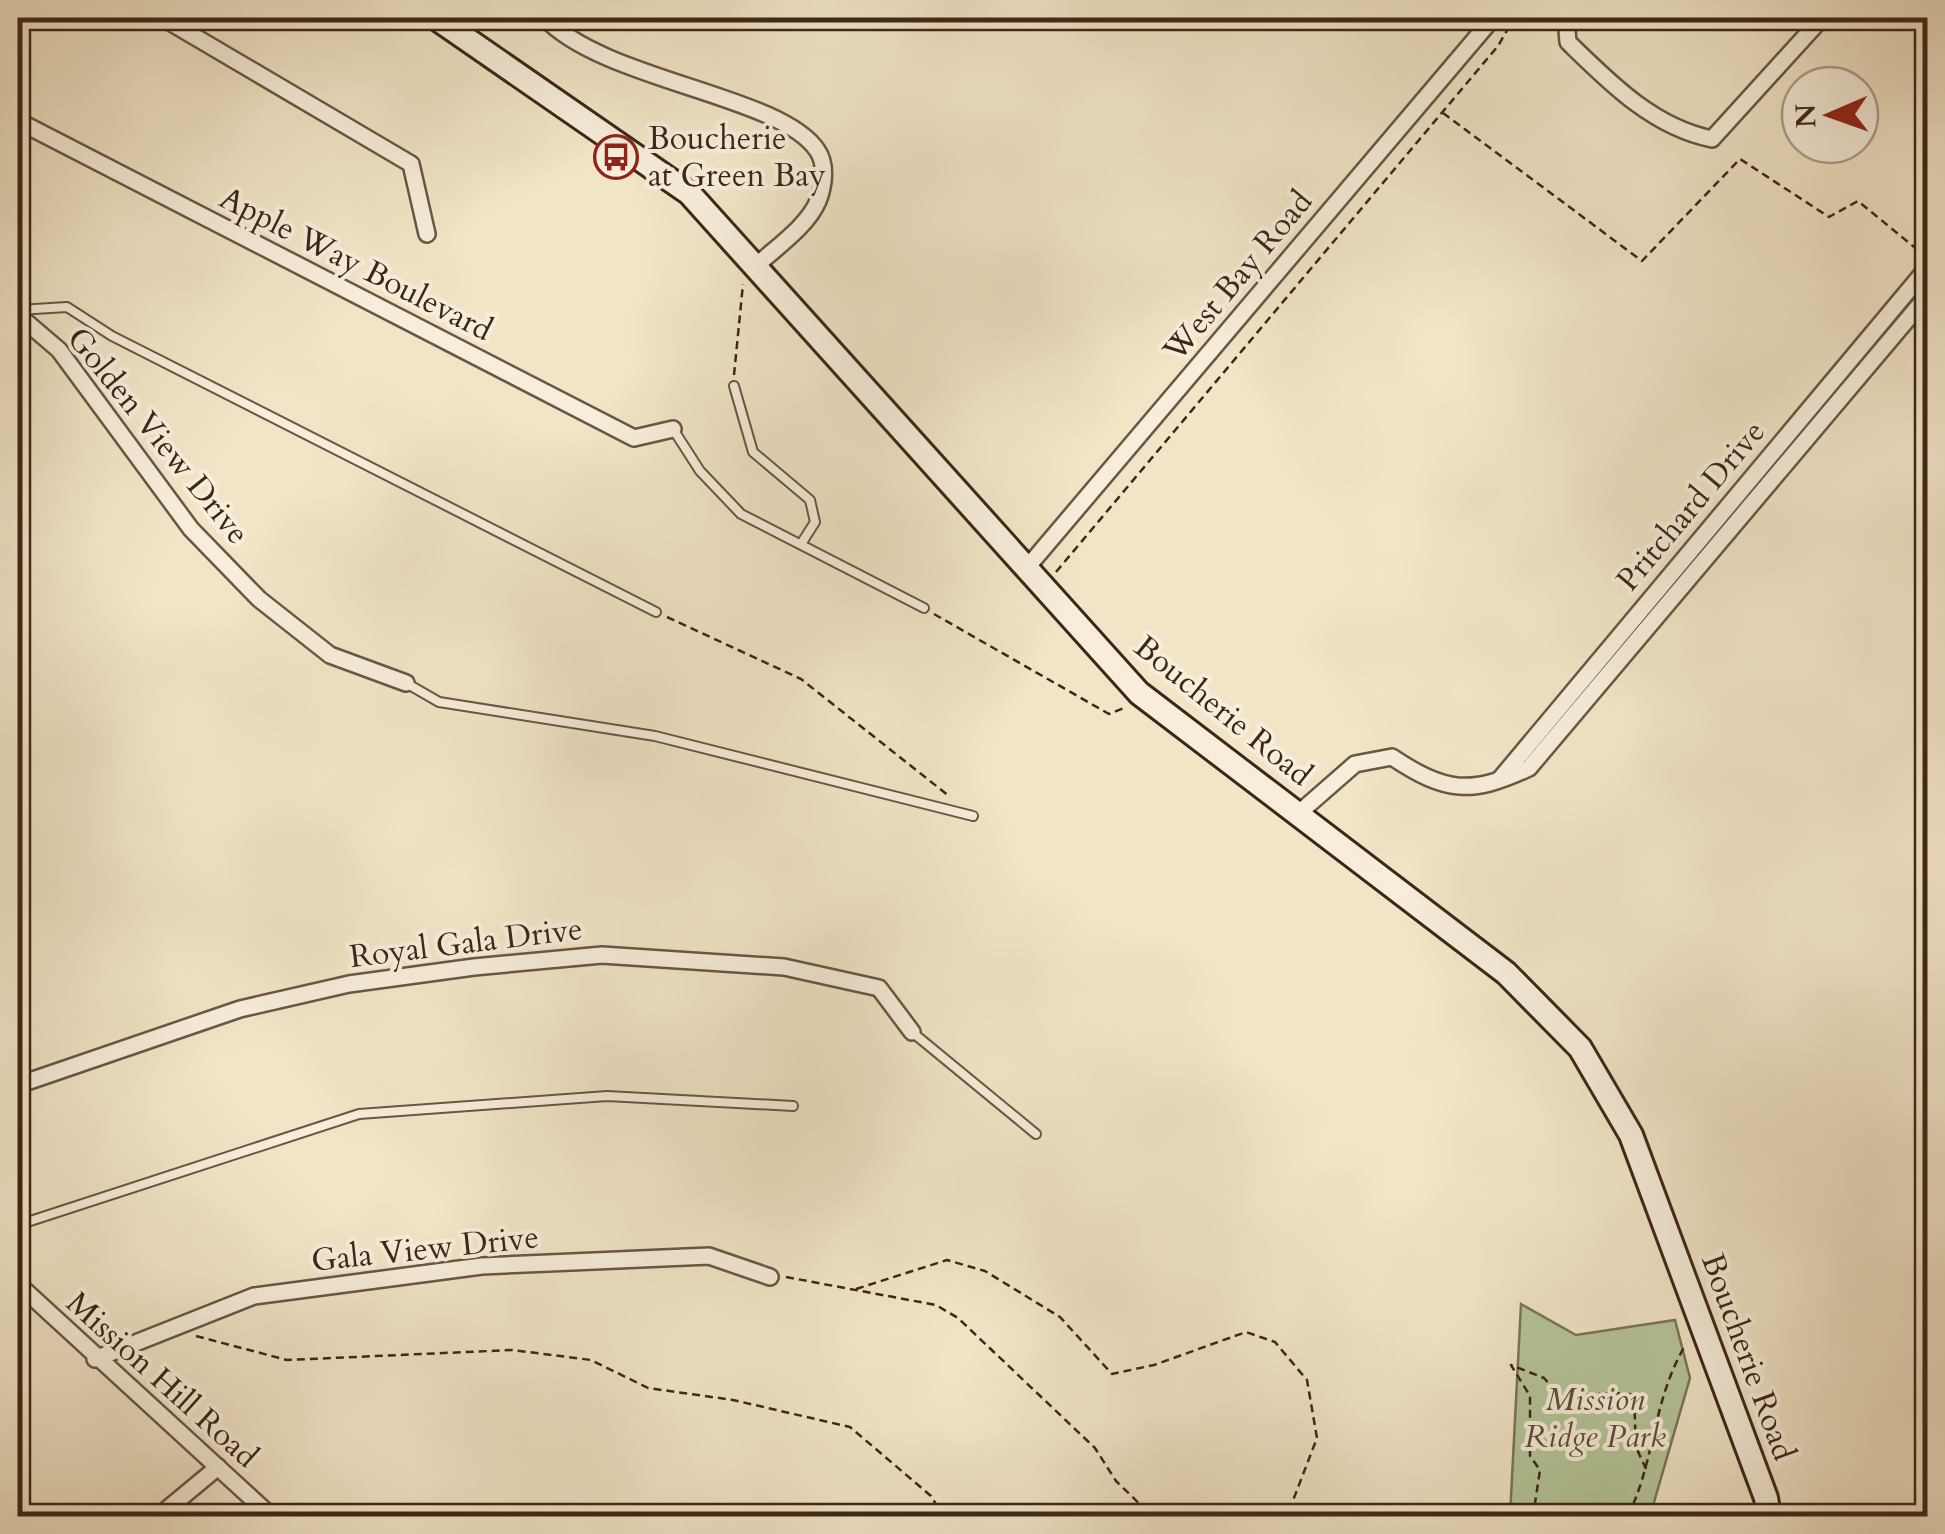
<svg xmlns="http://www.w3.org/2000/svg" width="1945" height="1534" font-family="Cardo,serif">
  <rect width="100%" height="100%" fill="#f1e5c7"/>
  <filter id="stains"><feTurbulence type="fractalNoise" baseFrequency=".002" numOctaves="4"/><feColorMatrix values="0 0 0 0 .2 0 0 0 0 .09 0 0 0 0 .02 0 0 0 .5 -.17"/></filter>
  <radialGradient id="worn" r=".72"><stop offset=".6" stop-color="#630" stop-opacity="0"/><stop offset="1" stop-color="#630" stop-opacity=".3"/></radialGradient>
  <path fill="#b5c699" stroke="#797658" stroke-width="2.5" d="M1521 1304 1576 1335 1675 1320 1690 1378 1650 1516H1510Z"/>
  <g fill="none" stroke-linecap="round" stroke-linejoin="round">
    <g stroke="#6a5644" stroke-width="12">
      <g id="lane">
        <path d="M18 310 67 307 112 336 656 612"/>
        <path d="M734 386 753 452 810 500 815 522 801 544"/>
        <path d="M673 429 700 471 741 514 924 608"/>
        <path d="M406 683 439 702 655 736 973 816"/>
        <path d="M912 1032 1036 1134"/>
        <path d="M18 1225 359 1114 607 1096 793 1106"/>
      </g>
    </g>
    <g stroke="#6a5644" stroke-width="20">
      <g id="street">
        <path d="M163 18 411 164 427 234"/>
        <path d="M545 18C605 81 780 95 817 150 827 164 824 186 818 201 807 227 775 248 755 267"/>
        <path d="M1566 18 1568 42C1610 83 1653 127 1712 139L1822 18"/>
        <path d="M18 121 634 438 673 429"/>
        <path d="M18 315 59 350 191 529 259 599 330 655 406 683"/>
        <path d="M1025 570 1493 18"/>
        <path d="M1500 779 1928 267"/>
        <path d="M1299 813 1355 764 1392 757C1446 793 1471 795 1529 768L1928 295"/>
        <path d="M18 1085 240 1009 349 984 474 967 602 955 784 967 879 988 912 1032"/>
        <path d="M18 1284 271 1516"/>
        <path d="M95 1359 254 1296 482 1266 709 1256 770 1277"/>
        <path d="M159 1516 218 1467"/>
      </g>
    </g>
    <g stroke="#3d2618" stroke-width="28">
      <path id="secondary" d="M436 18 689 193 1139 693 1506 973 1580 1048 1631 1135 1766 1498 1769 1516"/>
    </g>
    <g stroke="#3d2618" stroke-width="2.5" stroke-dasharray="8 5" stroke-linecap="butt">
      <path d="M1443 113 1642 261 1740 159 1829 217 1858 201 1919 251"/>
      <path d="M734 375 743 284"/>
      <path d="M1056 572 1498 46 1514 18"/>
      <path d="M934 614 1109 714 1124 708"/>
      <path d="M667 617 801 679 949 796"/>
      <path d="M786 1277 936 1305 958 1318 1095 1448 1116 1481 1152 1516"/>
      <path d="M856 1289 947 1260 985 1271 1060 1317 1112 1374 1154 1365 1246 1332 1275 1342 1307 1380 1317 1438 1287 1516"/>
      <path d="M196 1336 287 1360 512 1350 591 1360 648 1388 733 1400 850 1427 931 1496 943 1516"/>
      <path d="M1543 1516 1535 1503 1540 1470 1530 1456V1396L1511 1365 1544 1378 1559 1395C1582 1397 1616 1390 1634 1395L1636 1447 1646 1469"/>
      <path d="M1628 1516C1656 1458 1652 1401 1686 1344"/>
    </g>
    <use href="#lane" stroke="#f6eedb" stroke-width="8"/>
    <use href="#street" stroke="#f6eedb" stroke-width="15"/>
    <use href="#secondary" stroke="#f6eedb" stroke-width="22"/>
  </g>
  <defs>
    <g id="bus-ring" transform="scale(2.25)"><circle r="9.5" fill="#f6eedb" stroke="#8f2418" stroke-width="1.5"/><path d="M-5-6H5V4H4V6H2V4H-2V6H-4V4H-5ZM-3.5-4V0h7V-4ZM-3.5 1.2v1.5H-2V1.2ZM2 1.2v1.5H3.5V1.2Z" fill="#8f2418"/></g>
  </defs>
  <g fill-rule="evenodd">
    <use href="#bus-ring" x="616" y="157"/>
  </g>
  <g text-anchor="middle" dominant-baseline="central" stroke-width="8" stroke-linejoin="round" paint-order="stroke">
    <g font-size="32" fill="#3d2618" stroke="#f6eedb" text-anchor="start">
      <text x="648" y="139">Boucherie<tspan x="648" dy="37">at Green Bay</tspan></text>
    </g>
    <g font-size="32" fill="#3d2618" stroke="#f6eedb">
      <text transform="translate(356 264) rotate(27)">Apple Way Boulevard</text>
      <text transform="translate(1238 276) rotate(-50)">West Bay Road</text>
      <text transform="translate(158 436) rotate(51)">Golden View Drive</text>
      <text transform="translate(1691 506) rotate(-50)">Pritchard Drive</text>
      <text transform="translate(1223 711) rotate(39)">Boucherie Road</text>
      <text transform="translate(466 943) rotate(-7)">Royal Gala Drive</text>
      <text transform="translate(425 1249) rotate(-6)">Gala View Drive</text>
      <text transform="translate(1748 1357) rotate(70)">Boucherie Road</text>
      <text transform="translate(162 1380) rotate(42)">Mission Hill Road</text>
    </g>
    <g font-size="32" font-style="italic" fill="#5b4e38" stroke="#f6eedb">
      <text x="1595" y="1400">Mission<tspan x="1595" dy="37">Ridge Park</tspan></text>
    </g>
  </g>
  <rect width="1945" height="1534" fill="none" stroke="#f1e5c7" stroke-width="60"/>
  <rect x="20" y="20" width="1905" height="1494" fill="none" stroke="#3d2618" stroke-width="5"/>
  <rect x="30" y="30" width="1885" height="1474" fill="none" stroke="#3d2618" stroke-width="2.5"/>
  <g transform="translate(1830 115) rotate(268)"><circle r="48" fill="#f6eedb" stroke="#ac9e8d" stroke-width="2.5"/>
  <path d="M0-8L18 38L0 25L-18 38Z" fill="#8f2418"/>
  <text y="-15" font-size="28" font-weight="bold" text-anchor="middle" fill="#3d2618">N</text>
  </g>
  <rect width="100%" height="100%" filter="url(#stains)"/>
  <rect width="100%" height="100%" fill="url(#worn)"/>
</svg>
